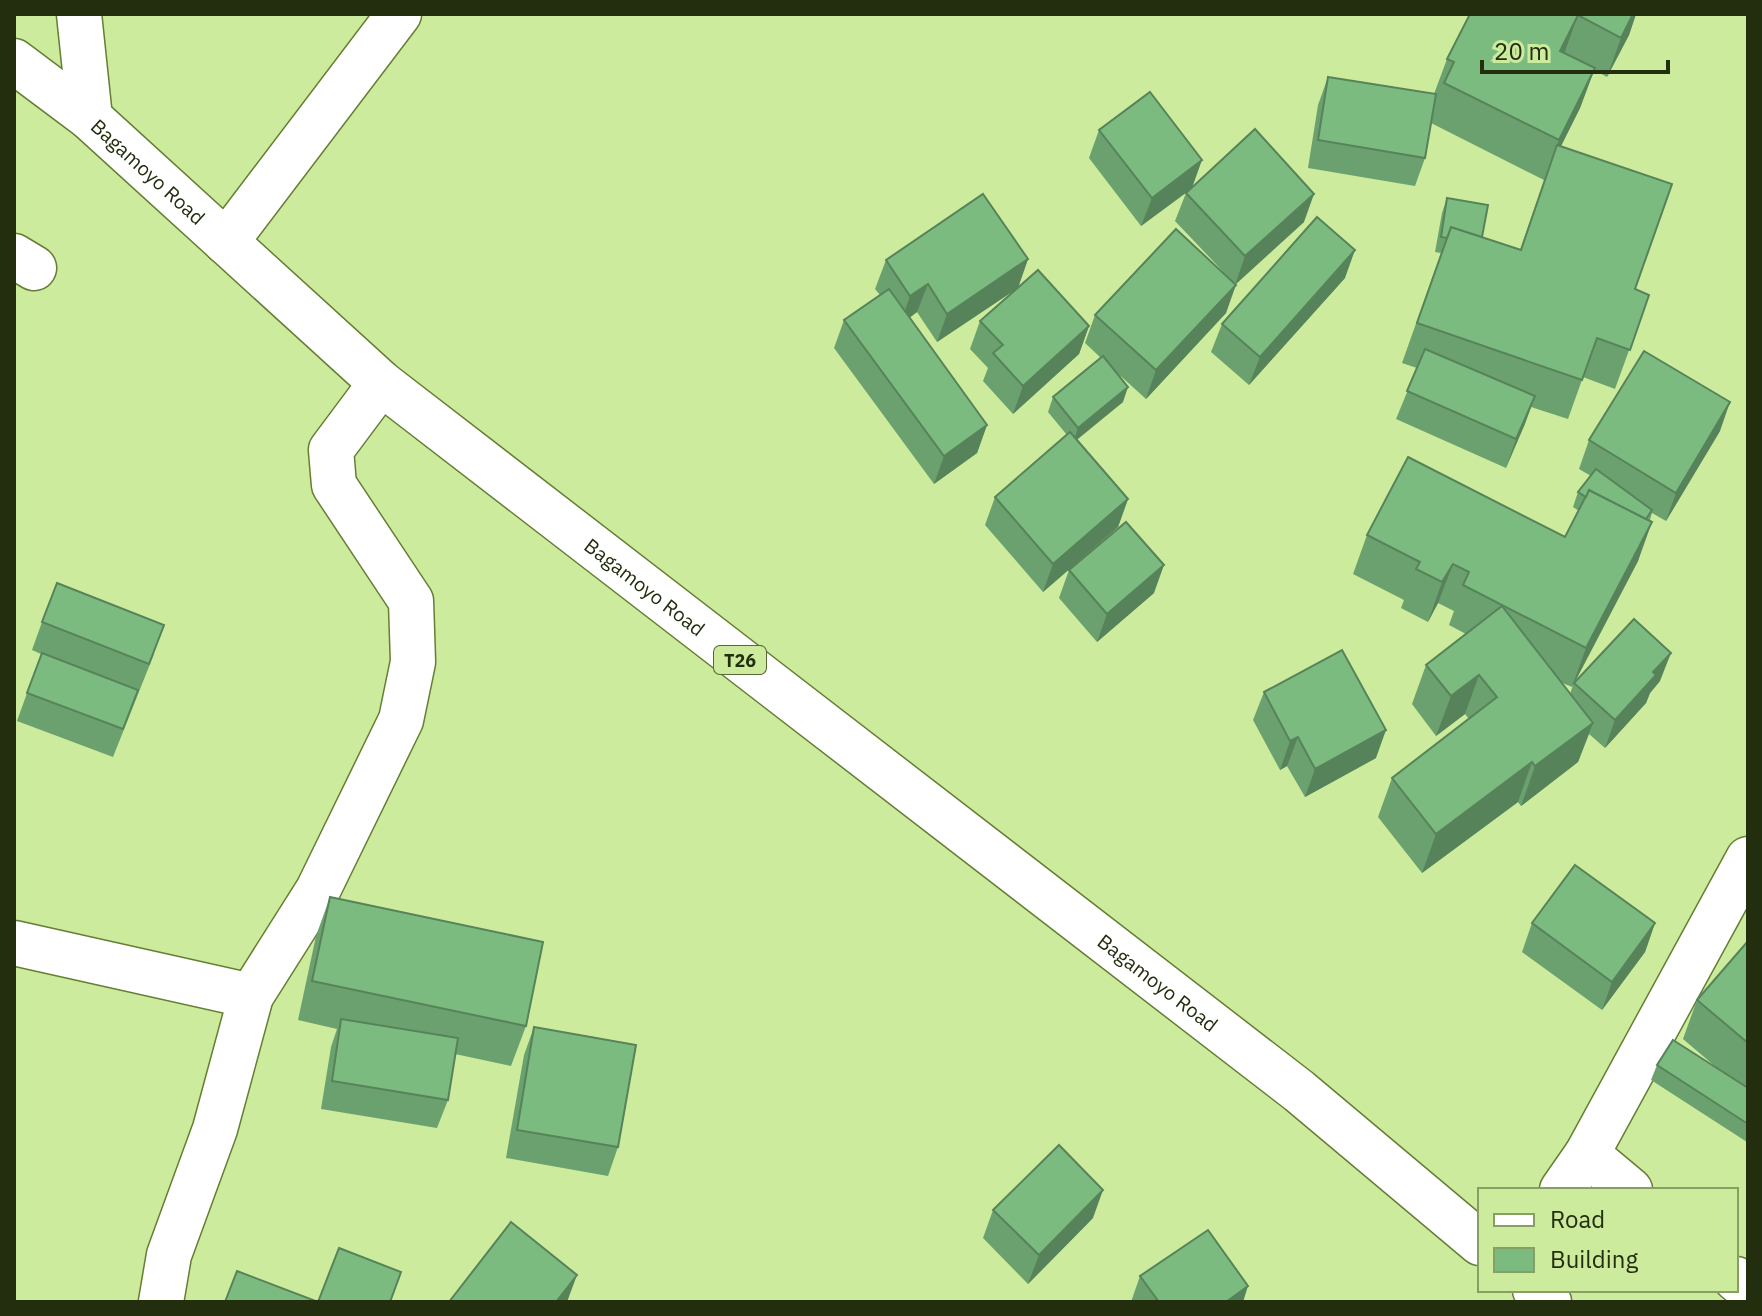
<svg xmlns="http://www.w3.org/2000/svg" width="1762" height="1316" font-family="'IBM Plex Sans',sans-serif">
  <rect width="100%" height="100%" fill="#cceb9c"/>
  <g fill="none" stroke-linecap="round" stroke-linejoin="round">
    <g stroke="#647e33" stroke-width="47">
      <g id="minor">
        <path d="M79 14 90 118"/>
        <path d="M226 242 399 14"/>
        <path d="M14 256 34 268"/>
        <path d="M14 943 251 996"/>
        <path d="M1587 1154 1630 1190"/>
        <path d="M1562 1190 1587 1154 1748 859"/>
        <path d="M1736 1279 1748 1289"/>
        <path d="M161 1302 169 1255 215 1129 251 996 318 890 401 720 413 662 411 601 334 485 331 450 381 383"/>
      </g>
    </g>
    <g stroke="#647e33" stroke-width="47">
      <g id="highway">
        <path id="s1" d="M14 61 90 118 381 383 1299 1091 1480 1243"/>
        <path d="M1535 1290 1549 1302"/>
      </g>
    </g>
    <use href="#minor" stroke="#fff" stroke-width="44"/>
    <use href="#highway" stroke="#fff" stroke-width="44"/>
  </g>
  <g fill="#6ba16e" fill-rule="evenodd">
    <path d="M1470 14H1636L1629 35 1607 77 1594 70 1580 108 1561 146 1635 289 1649 295 1615 389 1583 377 1568 419 1531 407 1506 468 1396 419 1417 368 1402 363 1441 253 1435 252 1442 213 1447 198 1482 237 1520 250 1544 180 1431 123 1425 158 1415 186 1308 168 1318 105 1328 77 1434 94 1447 59Z"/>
    <path d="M1099 130 1192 187 1304 222 1235 284 1226 313 1146 399 1114 370 1123 402 1077 439 1128 499 1118 527 1043 592 985 525 995 497 1067 435 1048 412 1053 397 1101 358 1085 343 1095 315 1232 281 1175 221 1186 193 1141 226 1089 158Z"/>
    <path d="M1028 259 1018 287 1089 326 1079 354 1013 414 983 381 988 368 970 349 980 321 1016 289 937 342 917 312 909 318 987 425 977 453 934 484 834 348 844 320 880 295 875 289 886 260Z"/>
    <path d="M1345 278 1249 385 1211 352 1222 324Z"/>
    <path d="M1720 431 1666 521 1652 513 1638 561 1575 682 1660 681 1650 693 1646 703 1605 748 1589 734 1578 762 1521 806 1518 802 1422 873 1378 817 1392 778 1469 719 1465 714 1436 736 1412 704 1426 665 1466 634 1449 625 1454 611 1438 603 1428 622 1401 608 1404 600 1353 574 1367 535 1565 537 1579 511 1573 507 1578 492 1591 476 1579 469 1589 440ZM1560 682 1572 687 1573 685 1570 694Z"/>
    <path d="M1069 570 1154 593 1097 642 1059 598Z"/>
    <path d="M42 622 154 654 113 757 17 721 41 654 32 650Z"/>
    <path d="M1264 692 1376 758 1305 797 1287 766 1280 770 1253 720Z"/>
    <path d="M330 897 526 1026 511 1066 455 1054 448 1100 437 1128 321 1109 331 1047 337 1029 298 1020 316 936Z"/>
    <path d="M1532 923H1655L1645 952 1602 1010 1522 952Z"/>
    <path d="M1748 941V1140L1747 1142 1651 1080 1657 1065 1717 1068 1683 1039 1697 1000Z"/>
    <path d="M534 1027 618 1147 608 1176 506 1158 524 1055Z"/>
    <path d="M993 1210 1093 1218 1028 1284 983 1238Z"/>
    <path d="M1140 1276 1243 1302H1131Z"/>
  </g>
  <g fill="#57835a">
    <path d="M1633 14H1636L1629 35 1607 77 1621 38Z"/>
    <path d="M1578 15 1564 54 1560 51Z"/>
    <path d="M1595 68 1580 108 1545 178 1559 140Z"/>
    <path d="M1202 160 1192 188 1141 226 1152 198Z"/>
    <path d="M1314 194 1304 222 1235 285 1245 256Z"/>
    <path d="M1355 250 1345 278 1249 385 1260 357Z"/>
    <path d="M1028 259 1018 288 937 342 947 314Z"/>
    <path d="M928 284 917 312 900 325 910 296Z"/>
    <path d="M1236 285 1226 313 1146 399 1156 370Z"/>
    <path d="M1089 326 1079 354 1013 414 1023 386Z"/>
    <path d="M1128 387 1123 402 1073 443 1078 428Z"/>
    <path d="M1535 396 1525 424 1506 468 1516 439Z"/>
    <path d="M1730 402 1720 431 1666 521 1676 493Z"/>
    <path d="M987 425 977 453 934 484 944 456Z"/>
    <path d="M1128 499 1118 527 1043 592 1053 564Z"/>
    <path d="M1652 522 1638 561 1572 687 1586 648Z"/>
    <path d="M1453 564 1438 603 1428 622 1442 582Z"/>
    <path d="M1164 565 1154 593 1097 642 1107 614Z"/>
    <path d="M1671 653 1660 681 1650 693 1646 703 1605 748 1615 720 1653 672Z"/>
    <path d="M1479 675 1465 714 1436 736 1451 696Z"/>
    <path d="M1593 723 1578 762 1521 806 1535 766Z"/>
    <path d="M1386 730 1376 758 1305 797 1315 769Z"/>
    <path d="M1298 737 1287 766 1280 770 1290 741Z"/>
    <path d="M1532 762 1518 802 1422 873 1436 834Z"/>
    <path d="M1655 923 1645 952 1602 1010 1612 982Z"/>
    <path d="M1103 1190 1093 1218 1028 1284 1039 1255Z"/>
    <path d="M577 1275 567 1302H556Z"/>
    <path d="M1248 1286 1243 1302H1226Z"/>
  </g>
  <g fill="#7cbb80" stroke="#57835a" stroke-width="2">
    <path d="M1470 14H1633L1621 38 1578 15 1560 51 1595 68 1559 140 1444 83 1454 62 1447 59Z"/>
    <path d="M1328 77 1436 94 1425 158 1318 140Z"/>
    <path d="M1150 92 1202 160 1152 198 1099 130Z"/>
    <path d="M1255 129 1314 194 1245 256 1186 193Z"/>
    <path d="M1557 145 1672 184 1635 289 1649 295 1630 350 1597 338 1582 380 1417 323 1451 227 1521 250Z"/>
    <path d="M983 194 1028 259 947 314 928 284 910 296 886 260Z"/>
    <path d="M1447 198 1488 205 1482 237 1451 227 1447 238 1441 237Z"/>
    <path d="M1317 217 1355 250 1260 357 1222 324Z"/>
    <path d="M1176 229 1236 285 1156 370 1095 315Z"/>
    <path d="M1038 270 1089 326 1023 386 993 353 1003 345 980 321Z"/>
    <path d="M889 289 987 425 944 456 844 320Z"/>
    <path d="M1425 349 1535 396 1516 439 1407 391Z"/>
    <path d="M1644 351 1730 402 1676 493 1589 440Z"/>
    <path d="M1103 356 1128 387 1078 428 1053 397Z"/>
    <path d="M1070 432 1128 499 1053 564 995 497Z"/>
    <path d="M1408 457 1565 537 1589 490 1652 522 1586 648 1463 585 1469 572 1453 564 1442 582 1416 569 1420 562 1367 535Z"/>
    <path d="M1596 469 1652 510 1646 519 1589 490 1586 497 1578 492Z"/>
    <path d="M1126 522 1164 565 1107 614 1069 570Z"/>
    <path d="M57 583 164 625 149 664 42 622Z"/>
    <path d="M1502 606 1593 723 1535 766 1532 762 1436 834 1392 778 1497 697 1479 675 1451 696 1426 665Z"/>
    <path d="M1634 619 1671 653 1653 672 1656 675 1615 720 1574 683Z"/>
    <path d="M1342 650 1386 730 1315 769 1298 737 1290 741 1264 692Z"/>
    <path d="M42 653 138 690 123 729 27 693Z"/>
    <path d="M1575 865 1655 923 1612 982 1532 923Z"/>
    <path d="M330 897 543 942 526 1026 312 981Z"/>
    <path d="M1748 941V1043L1697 1000Z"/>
    <path d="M341 1019 458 1038 448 1100 332 1081Z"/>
    <path d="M534 1027 636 1045 618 1147 517 1130Z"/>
    <path d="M1673 1040 1748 1088V1124L1657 1065Z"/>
    <path d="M1059 1145 1103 1190 1039 1255 993 1210Z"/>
    <path d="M511 1222 577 1275 556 1302H449Z"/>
    <path d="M1208 1230 1248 1286 1226 1302H1159L1140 1276Z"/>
    <path d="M339 1248 401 1272 390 1302H225L237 1271 318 1302Z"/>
  </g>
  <g text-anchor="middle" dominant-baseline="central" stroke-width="6" stroke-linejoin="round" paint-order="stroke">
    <rect fill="#cceb9c" stroke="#566739" stroke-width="2" x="714" y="646" width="52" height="28" rx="6"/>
    <g font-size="18" font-weight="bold" fill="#232e0f">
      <text x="740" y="660">T26</text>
    </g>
    <g font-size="20" fill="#232e0f" stroke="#cceb9c">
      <text stroke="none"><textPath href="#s1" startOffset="174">Bagamoyo Road</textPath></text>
      <text stroke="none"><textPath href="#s1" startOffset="822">Bagamoyo Road</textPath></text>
      <text stroke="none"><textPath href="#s1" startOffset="1470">Bagamoyo Road</textPath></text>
    </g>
  </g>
  <rect width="1762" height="1316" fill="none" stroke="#232e0f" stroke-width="32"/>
  <rect x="1478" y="1188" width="260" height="104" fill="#cceb9c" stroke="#889f64" stroke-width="2"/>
  <rect x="1494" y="1214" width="40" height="12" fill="#ffffff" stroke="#889f64" stroke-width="2"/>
  <text x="1550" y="1228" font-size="24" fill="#232e0f">Road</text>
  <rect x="1494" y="1248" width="40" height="24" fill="#7cbb80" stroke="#889f64" stroke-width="2"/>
  <text x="1550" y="1268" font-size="24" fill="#232e0f">Building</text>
  <path d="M1482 60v12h186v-12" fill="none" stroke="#232e0f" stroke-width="4"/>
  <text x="1494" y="60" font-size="24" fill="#232e0f" stroke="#cceb9c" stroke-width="6" paint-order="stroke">20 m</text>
</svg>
